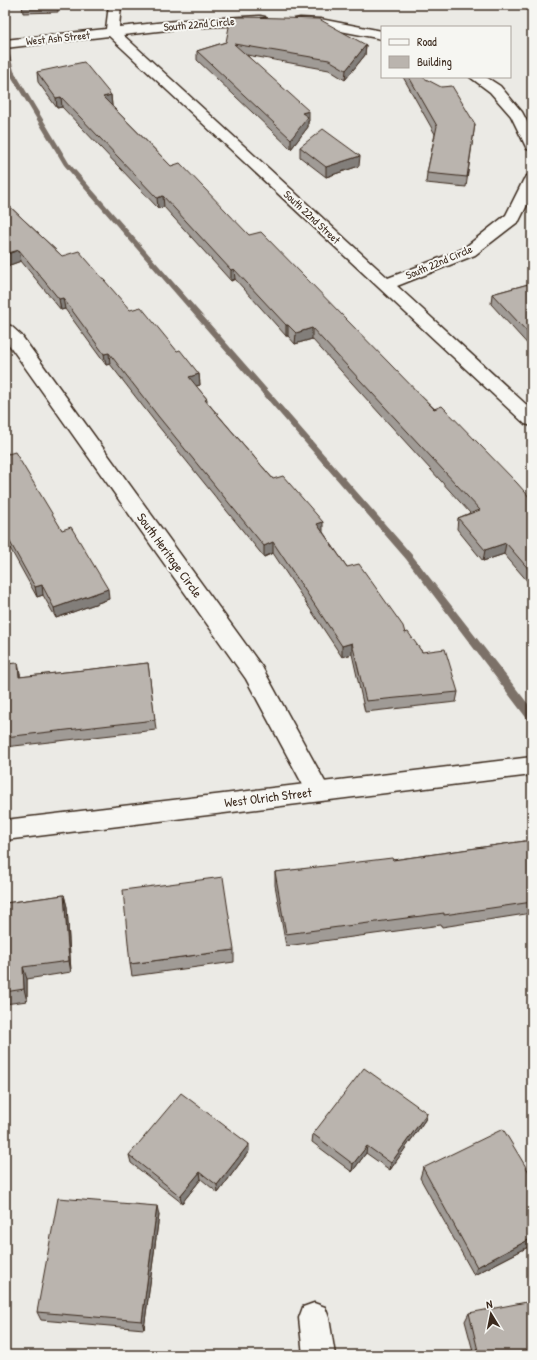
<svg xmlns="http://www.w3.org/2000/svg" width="537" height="1360" font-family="'Patrick Hand',sans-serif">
  <rect width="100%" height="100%" fill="#ebeae5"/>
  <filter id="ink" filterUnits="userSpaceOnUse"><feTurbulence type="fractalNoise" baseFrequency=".025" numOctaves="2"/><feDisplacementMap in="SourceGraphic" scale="8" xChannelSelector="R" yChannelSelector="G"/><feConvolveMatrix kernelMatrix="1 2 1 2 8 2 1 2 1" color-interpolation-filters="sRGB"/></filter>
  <g filter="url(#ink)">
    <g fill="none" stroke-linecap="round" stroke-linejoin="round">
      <path fill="#7c7167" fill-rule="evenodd" d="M5 49 9 51 14 71 69 163 412 555 532 709V721L528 720 406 559 64 165 8 71 5 59Z"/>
      <g stroke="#3b2a1e" stroke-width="3">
        <g id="minor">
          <path d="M109 5H121L119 27 185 20 260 16 265 17 266 20 265 23 260 24 185 28 123 35 388 278 463 249 506 215 524 179 527 176 532 174V195L519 221 475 255 397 286 532 410V426L525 424 109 36 5 48V40L106 29Z"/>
          <path d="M300 18 320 19 382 31V39L320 27 295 25 294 22 295 19Z"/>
          <path d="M470 77H486L500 86 522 112 532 131V150L527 149 511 116 490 92Z"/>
          <path d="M5 325 11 326 21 335 262 667 330 791 326 798 318 801 310 798 246 679 5 339Z"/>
          <path d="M314 1303 325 1307 329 1318 335 1355H303L299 1318 303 1307Z"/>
        </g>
      </g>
      <g stroke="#3b2a1e" stroke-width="3">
        <path id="tertiary" d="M532 757V775L5 840V820Z"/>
      </g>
      <use href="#minor" fill="#f6f6f2" fill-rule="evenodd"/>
      <use href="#tertiary" fill="#f6f6f2" fill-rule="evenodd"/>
    </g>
    <g fill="#a09b96" stroke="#3b2a1e">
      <path d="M22 5H58V12L23 13Z"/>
      <path d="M226 42 366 45 365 55 345 80 329 70 247 55 309 121H308V127L291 149 197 60V51Z"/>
      <path d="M532 50V65L529 60 530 51Z"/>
      <path d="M37 72 111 95 112 106 171 166 249 235 532 500V582L529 583 504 554 483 561 457 529 458 518 470 513 312 339 295 344 288 336H286L235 279 231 281 164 207 158 208 62 107 57 108 38 82Z"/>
      <path d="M403 77H422L475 124 466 187 426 183 427 173 435 134Z"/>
      <path d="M300 147 359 166 326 177 300 157Z"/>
      <path d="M5 202 62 256 130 310 177 351 199 374 200 385 196 386 207 399V402L273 479 323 532 347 567 458 692 456 702 365 712 352 654 342 657 273 553 264 557 159 427 110 364 106 365 65 309 61 310 21 261 7 266 5 263Z"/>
      <path d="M532 283V349L491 304 492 294Z"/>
      <path d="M5 448 8 454 62 530 109 599 56 618 43 595 37 597 5 539Z"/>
      <path d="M148 663 156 730 5 747V664L20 673V677Z"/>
      <path d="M532 840V913L442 927 441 925 286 946 275 885V872L393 860Z"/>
      <path d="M64 895 67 907 71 972 27 979V1001L5 1004V903Z"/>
      <path d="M234 950V962L132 976 130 964Z"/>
      <path d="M427 1113 425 1120 390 1170 366 1153 352 1172 312 1142 313 1134Z"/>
      <path d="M249 1151 218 1193 201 1179 182 1203 131 1163 129 1155Z"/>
      <path d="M423 1168 532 1177V1245L474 1275 420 1178Z"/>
      <path d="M159 1215 144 1329 41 1320 37 1312Z"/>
      <path d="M469 1313 532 1355H474L465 1321Z"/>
    </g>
    <g fill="#827e7a" stroke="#3b2a1e">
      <path d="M366 45 365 55 345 80 346 70Z"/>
      <path d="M111 95 112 106 103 97Z"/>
      <path d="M61 97 62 107 57 108 56 98Z"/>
      <path d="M309 111V121H308V127L291 149V139L302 113Z"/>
      <path d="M360 156 359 166 326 177V167Z"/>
      <path d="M163 196 164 207 158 208 157 198Z"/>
      <path d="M19 250 21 261 7 266 5 255Z"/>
      <path d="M234 269 235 279 231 281V270Z"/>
      <path d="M63 298 65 309 61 310 59 299Z"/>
      <rect x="286" y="325" width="2" height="11"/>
      <path d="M312 328V339L295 344 296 333Z"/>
      <path d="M109 353 110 364 106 365 104 354Z"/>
      <path d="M199 374 200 385 189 388V377Z"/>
      <path d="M323 522V533L317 524Z"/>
      <path d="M273 542V553L264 557V546Z"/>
      <path d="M506 543 504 554 483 561 485 550Z"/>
      <path d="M531 572H532V582L529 583Z"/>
      <path d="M42 585 43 595 37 597 35 587Z"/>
      <path d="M108 589 109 599 56 618 54 608Z"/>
      <path d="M352 643V654L342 657V646Z"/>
      <path d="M18 663 20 673 21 687 19 677Z"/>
      <path d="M64 895 67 907 71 972 69 961Z"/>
      <path d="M23 967 27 979V1001L24 989Z"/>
      <path d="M427 1113 425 1120 390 1170 391 1163Z"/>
      <path d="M249 1144V1151L218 1193 217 1185Z"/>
      <path d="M367 1146 366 1153 352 1172 353 1164Z"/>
      <path d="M200 1172 201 1179 182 1203 180 1196Z"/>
      <path d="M157 1206 159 1215 144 1329 142 1321Z"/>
      <path d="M532 1238V1245L474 1275 477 1267Z"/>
    </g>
    <g fill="#bab4ae" stroke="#3b2a1e">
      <path d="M231 17H245L319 19 366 45 346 70 329 60 234 44 309 111 302 113 308 117 291 139 197 51 226 42Z"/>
      <path d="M84 62 111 95 103 97 171 166 180 163 249 235 261 232 434 409 442 406 517 483 532 500V572H531L506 543 485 550 458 518 480 510 312 328 296 333 288 325H286L234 269 231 270 163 196 157 198 61 97 56 98 37 72Z"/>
      <path d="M409 77H422L441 87 452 86 475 124 467 177 427 173 437 126Z"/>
      <path d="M323 129 360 156 326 167 300 147Z"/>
      <path d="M5 202 62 256 79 251 130 310 141 307 177 351 180 350 199 374 189 377 207 399 205 400 273 479 283 476 323 522 317 524 347 567 359 564 403 626 405 633 408 632 422 652 445 649 458 692 366 701 352 643 342 646 273 542 264 546 158 416 109 353 104 354 63 298 59 299 19 250 5 254Z"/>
      <path d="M532 283V337L492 294Z"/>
      <path d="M5 448 8 454 15 452 62 530 71 527 108 589 54 608 42 585 35 587 5 533Z"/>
      <path d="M18 663 19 677 148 663 155 720 5 737V664Z"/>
      <path d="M532 840V902L444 915V913L286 934 275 872 392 858 393 860Z"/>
      <path d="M223 877 234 950 130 964 123 890Z"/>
      <path d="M64 895 69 961 23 967 24 989 5 992V903Z"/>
      <path d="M364 1068 427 1113 391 1163 367 1146 353 1164 313 1134Z"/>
      <path d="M181 1093 249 1144 217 1185 200 1172 180 1196 129 1155Z"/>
      <path d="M503 1129 532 1177V1238L477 1267 423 1168Z"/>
      <path d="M58 1198 157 1206 142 1321 37 1312Z"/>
      <path d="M532 1301V1355H479L469 1313Z"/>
    </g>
  </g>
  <g text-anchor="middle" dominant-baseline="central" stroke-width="4" stroke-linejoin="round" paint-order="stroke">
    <g font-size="11" fill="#3b2a1e" stroke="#f6f6f2">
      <text transform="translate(199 24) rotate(-5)">South 22nd Circle</text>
      <text transform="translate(58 38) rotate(-6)">West Ash Street</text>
      <text transform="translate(312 217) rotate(43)">South 22nd Street</text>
      <text transform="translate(439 262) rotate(-23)">South 22nd Circle</text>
    </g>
    <g font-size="13" fill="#3b2a1e" stroke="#f6f6f2">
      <text transform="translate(170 555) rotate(54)">South Heritage Circle</text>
      <text transform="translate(268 797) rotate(-7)">West Olrich Street</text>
    </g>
  </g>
  <rect width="537" height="1360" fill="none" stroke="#f6f6f2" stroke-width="20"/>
  <rect x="10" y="10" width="517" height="1340" fill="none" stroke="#3b2a1e" stroke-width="1.5" filter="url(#ink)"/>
  <rect x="381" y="26" width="130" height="52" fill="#f6f6f2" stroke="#aba49d"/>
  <rect x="389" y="39" width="20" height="6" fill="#f6f6f2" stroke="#aba49d"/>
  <text x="417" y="46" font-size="12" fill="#3b2a1e">Road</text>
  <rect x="389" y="56" width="20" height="12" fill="#bab4ae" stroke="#aba49d"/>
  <text x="417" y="66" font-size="12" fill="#3b2a1e">Building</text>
  <g transform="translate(491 1314) rotate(350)" stroke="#f6f6f2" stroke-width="3" paint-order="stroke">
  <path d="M0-3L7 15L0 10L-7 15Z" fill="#3b2a1e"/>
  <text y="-6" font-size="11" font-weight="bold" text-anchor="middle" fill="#3b2a1e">N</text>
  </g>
</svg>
